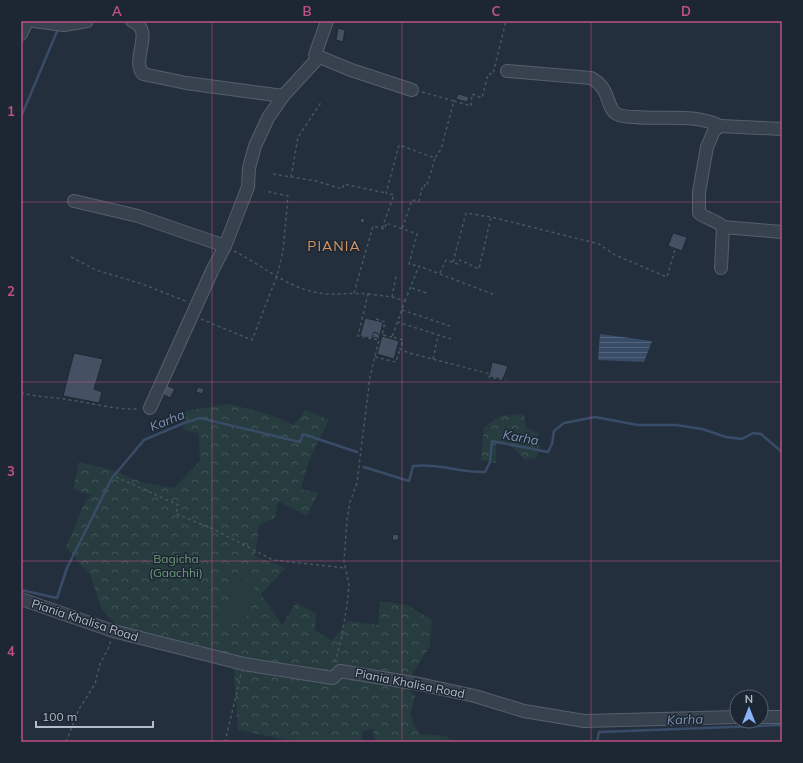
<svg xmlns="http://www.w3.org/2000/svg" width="803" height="763" font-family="Mulish,sans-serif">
  <defs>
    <pattern id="forest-crowns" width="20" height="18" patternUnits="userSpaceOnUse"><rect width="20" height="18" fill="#263c3f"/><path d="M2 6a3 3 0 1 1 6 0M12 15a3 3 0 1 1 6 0" fill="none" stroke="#435659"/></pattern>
    <pattern id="water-rules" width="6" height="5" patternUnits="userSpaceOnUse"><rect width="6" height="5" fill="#394c67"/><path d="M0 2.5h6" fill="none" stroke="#53647b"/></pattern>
  </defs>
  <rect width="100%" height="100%" fill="#242f3e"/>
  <g fill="url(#forest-crowns)">
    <path d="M229 404 271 415 294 425 305 410 329 420 309 460 301 489 318 493 307 516 278 501 275 518 259 525 255 556 286 568 261 594 282 625 296 603 316 613 315 630 332 641 348 621 378 625 380 601 407 605 432 620 430 646 404 687 415 696 410 715 419 734 446 736 452 742H376L372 729 362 731 363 742H298L238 730 233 658 121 631 101 608 91 576 66 547 85 502 91 495 73 489 79 462 109 469 141 482 174 488 200 461 199 433 183 430 185 411Z"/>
    <path d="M524 414 526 428 538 432 540 449 536 458 525 460 507 442 496 444V463L481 460 484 427 500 416Z"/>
  </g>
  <path fill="#263c3f" d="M237 577 256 582 245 625 221 619Z"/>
  <path fill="url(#water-rules)" d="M600 334 652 341 644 362 598 360Z"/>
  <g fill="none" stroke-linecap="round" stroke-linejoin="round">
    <g stroke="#394c67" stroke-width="2.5">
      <path d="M21 117 58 29"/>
      <path d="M364 467 409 481 413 466C438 463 461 473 485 472L490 462 492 441 548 452 552 444 554 431 564 423 595 417 638 425H676L702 429 726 437 742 439 753 433 761 434 782 452"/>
      <path d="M21 590 57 598 67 568 112 478 144 440 184 423 200 418 300 442 303 434 357 452"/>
      <path d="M597 742 599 732 782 725"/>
    </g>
  </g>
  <g fill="#455162" stroke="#1f2835">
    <path d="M338 28 345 30 343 42 336 40Z"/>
    <path d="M458 94 469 97 467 102 456 99Z"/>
    <path d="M361 218 365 219 364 223 360 222Z"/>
    <path d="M673 233 687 237 682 251 668 246Z"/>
    <path d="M365 318 383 322 379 340 360 336Z"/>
    <path d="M374 332 379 334 380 339 372 337Z"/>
    <path d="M382 336 399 341 394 359 377 354Z"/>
    <path d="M74 353 103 359 94 389 102 392 99 403 63 396Z"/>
    <path d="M492 362 508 366 503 379 489 377Z"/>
    <path d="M164 384 175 389 170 398 159 392Z"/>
    <path d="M198 387 204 389 202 394 196 392Z"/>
    <path d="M393 534 399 535 398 540H392Z"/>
  </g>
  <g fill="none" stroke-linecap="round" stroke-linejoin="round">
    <g stroke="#565f6c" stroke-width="14">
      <g id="minor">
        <path d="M34 21 64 25 87 21"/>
        <path d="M132 21C156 30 130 59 143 74L186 83 283 96"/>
        <path d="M327 21 315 55 351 70 412 90"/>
        <path d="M21 34 27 21"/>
        <path d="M507 71 591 78C611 88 606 109 617 114 622 117 629 117 635 117 663 120 694 113 720 126"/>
        <path d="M74 201 138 216 225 246"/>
        <path d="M723 227 782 232"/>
        <path d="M721 268 723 227C717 220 706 219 699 213V192L707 147 714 131 720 126 782 129"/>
        <path d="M150 408 212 271 225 246 248 187 249 168 255 146 268 118 283 96 319 57"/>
        <path d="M21 599 113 631 244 664 333 678 340 671 419 684 475 696 524 711 584 721 737 717"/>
        <path d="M761 717H782"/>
      </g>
    </g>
    <g stroke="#44595c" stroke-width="1.5" stroke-dasharray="3 3" stroke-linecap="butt">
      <path d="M422 92 454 101 441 149 435 158"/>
      <path d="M454 101 471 106 472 94 482 98 488 74H493L506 21"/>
      <path d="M273 174 316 181 342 189 344 184 386 193"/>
      <path d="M291 177 298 137 322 101"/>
      <path d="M382 228 394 195 386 193 399 145 435 158 427 185 425 184 424 189 422 188 419 201 412 200 402 229"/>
      <path d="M234 251C262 265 287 288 319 293 335 296 351 292 368 294L358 336 379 340 370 377 357 483 350 502 347 520 344 561 349 585 347 605 341 641 335 662"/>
      <path d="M71 257 96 270 142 284 188 302"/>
      <path d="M453 262 466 213 491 217"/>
      <path d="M440 273 446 260 458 264 460 260 479 269 491 217 599 244 615 255 667 277 675 249"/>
      <path d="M412 288 429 294"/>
      <path d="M354 293 373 226 385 229 386 223 417 234 409 264 419 266"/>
      <path d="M368 294 392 297 405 301 392 337 403 340 400 349 409 353 490 374 489 377 506 380"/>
      <path d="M392 297 396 276"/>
      <path d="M405 301 419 266 495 295"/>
      <path d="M402 310 450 326"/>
      <path d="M201 319 252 340 277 276 283 251 288 196 265 191"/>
      <path d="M376 319 385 322 382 335 392 337"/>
      <path d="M397 322 451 339"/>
      <path d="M375 357 396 362 400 349"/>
      <path d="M433 359 438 336"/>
      <path d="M21 393C37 397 53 397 70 400 93 403 115 410 140 409"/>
      <path d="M116 477 178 505 176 514 211 528 273 560 345 568"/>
      <path d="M66 742 79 709 95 684 100 664 109 647 111 640"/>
      <path d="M225 742 241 674"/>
    </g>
    <use href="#minor" stroke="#38414e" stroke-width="12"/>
  </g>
  <path fill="none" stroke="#bd5182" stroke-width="1" stroke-opacity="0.55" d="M212 21V742M402 21V742M591 21V742M21 202H782M21 382H782M21 561H782"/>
  <g text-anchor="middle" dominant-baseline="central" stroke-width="3" stroke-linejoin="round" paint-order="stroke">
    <g font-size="12" fill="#6b9a76" stroke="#1d2633">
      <text x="176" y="558">Bagicha<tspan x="176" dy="14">(Gaachhi)</tspan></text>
    </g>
    <g font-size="12" fill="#b4bcc9" stroke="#1d2633">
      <text transform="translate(85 620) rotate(18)">Piania Khalisa Road</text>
      <text transform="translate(410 683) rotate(11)">Piania Khalisa Road</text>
    </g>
    <g font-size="13" font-style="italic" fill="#7c92b1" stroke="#1d2633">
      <text transform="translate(167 420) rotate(-22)">Karha</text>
      <text transform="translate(521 437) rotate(10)">Karha</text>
      <text transform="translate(685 719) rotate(-2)">Karha</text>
    </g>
    <g font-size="14" letter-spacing="1" fill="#d59563" stroke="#1d2633">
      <text x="334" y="246">PIANIA</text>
    </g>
  </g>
  <rect width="803" height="763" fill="none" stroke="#1d2633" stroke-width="44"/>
  <g transform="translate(749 709)"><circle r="19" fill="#1d2633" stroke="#59626f"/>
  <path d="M0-3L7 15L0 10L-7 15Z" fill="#8ab4f8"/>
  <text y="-6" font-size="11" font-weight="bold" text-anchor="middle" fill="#b4bcc9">N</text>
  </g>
  <path d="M36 721v6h117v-6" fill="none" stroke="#b4bcc9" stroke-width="2"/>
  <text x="42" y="721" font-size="12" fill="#b4bcc9" stroke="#1d2633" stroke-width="3" paint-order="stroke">100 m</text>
  <rect x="22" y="22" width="759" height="719" fill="none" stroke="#bd5182" stroke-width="1.5"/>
  <g font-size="13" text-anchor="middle" font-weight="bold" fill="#bd5182">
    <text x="117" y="16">A</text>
    <text x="307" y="16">B</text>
    <text x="496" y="16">C</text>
    <text x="686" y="16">D</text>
    <text x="11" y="116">1</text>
    <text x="11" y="296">2</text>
    <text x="11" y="476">3</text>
    <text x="11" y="656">4</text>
  </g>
</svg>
